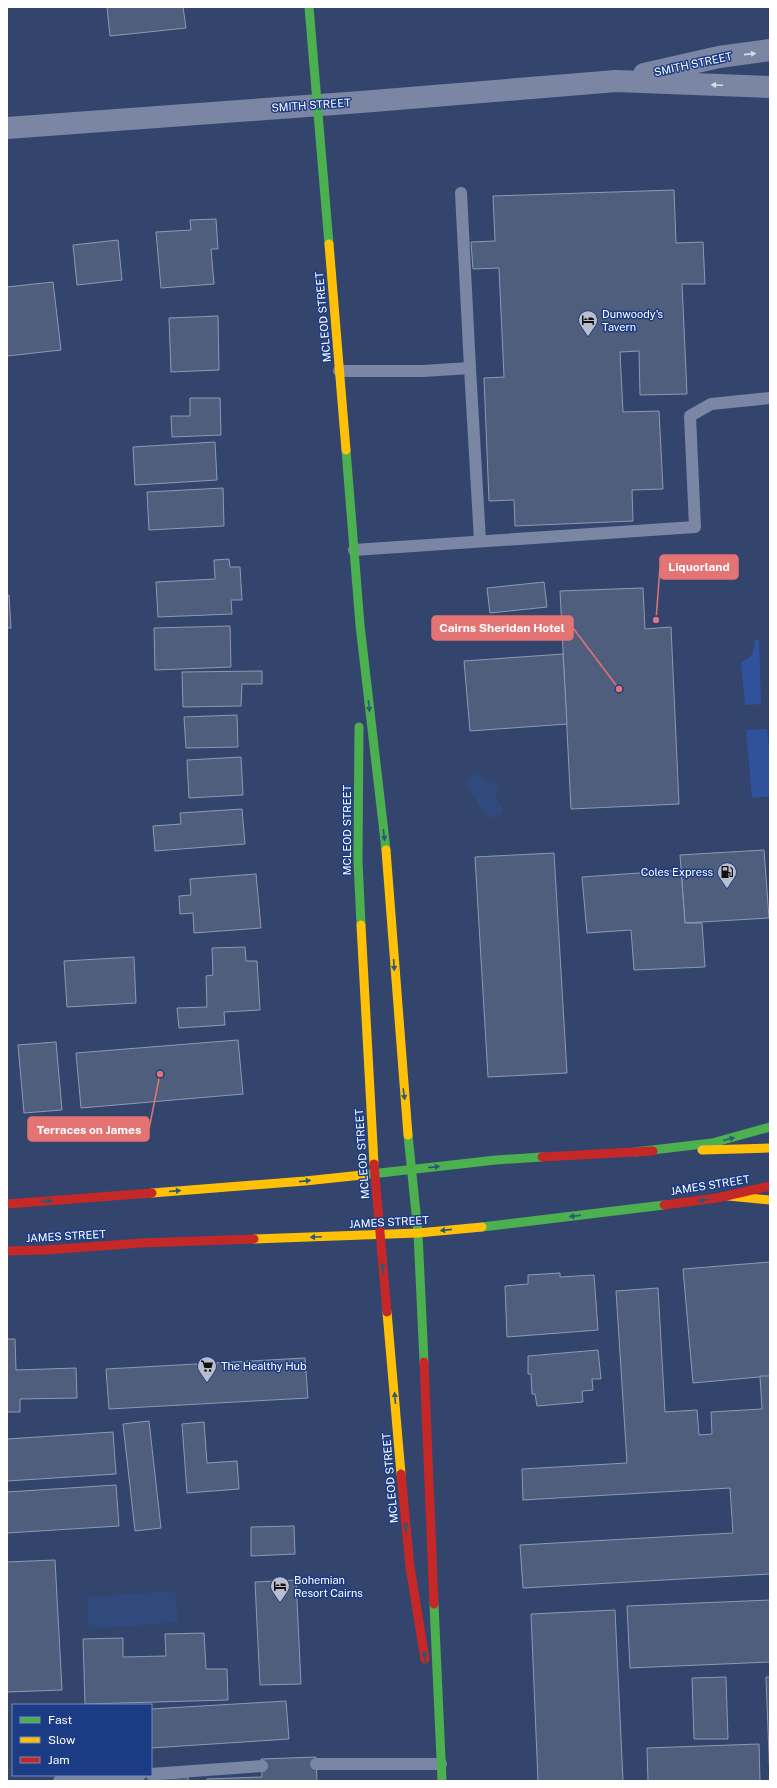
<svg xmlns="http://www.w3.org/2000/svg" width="777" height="1788" font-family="'Public Sans',sans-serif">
  <rect width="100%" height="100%" fill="#34456d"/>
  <g fill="#30529c">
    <path d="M755 639 759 640 761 704 745 705 741 662C753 658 754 651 755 639Z"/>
    <path d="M767 729 770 762V796L752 798 746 730Z"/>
  </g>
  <g fill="#314a7e">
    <path d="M474 772 480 775 487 783 492 780 499 788 495 796 503 809 502 814 493 818 482 810 467 784Z"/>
    <path d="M175 1591 178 1622 89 1629 87 1597Z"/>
  </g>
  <g fill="#505e7e" stroke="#8e99b1">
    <path d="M107 7H183L186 28 110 36Z"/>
    <path d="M674 190 676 243 703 242 705 284H682L687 394 640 395 639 351 620 352 623 412 659 411 663 489 632 490 633 521 515 526 514 500 489 501 484 378 504 377 499 268 473 269 471 242 495 241 493 196Z"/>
    <path d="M216 219 218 249H211L214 284 161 288 156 232 191 230 190 220Z"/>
    <path d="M118 240 122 280 77 285 73 245Z"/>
    <path d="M53 282 61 350 7 356V287Z"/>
    <path d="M218 316 219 370 171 372 169 318Z"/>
    <path d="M190 398H220L221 435 172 437 171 416H190Z"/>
    <path d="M215 442 217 480 135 485 133 447Z"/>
    <path d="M223 488 224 526 149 530 147 492Z"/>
    <path d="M229 559 230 567H240L242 600H231L232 614 158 617 156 582 215 579 214 560Z"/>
    <path d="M544 582 547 607 490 613 487 588Z"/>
    <path d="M643 588 645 629 671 627 679 804 571 809 560 591Z"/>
    <path d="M7 595H9L11 628H7Z"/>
    <path d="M230 626 231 667 155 670 154 628Z"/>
    <path d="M563 654 567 724 470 731 464 661Z"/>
    <path d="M262 671V684H242L241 706 183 707 182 672Z"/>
    <path d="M237 715 238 747 186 748 184 717Z"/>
    <path d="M241 757 243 795 189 798 187 760Z"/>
    <path d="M242 809 245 844 155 851 153 826 181 824 180 813Z"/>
    <path d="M764 850 769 918 685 923 680 855Z"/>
    <path d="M554 853 567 1073 488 1077 475 857Z"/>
    <path d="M681 870 685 923H702L705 967 634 970 631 930 587 933 582 877Z"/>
    <path d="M256 874 261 928 194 933 193 913 180 914 179 896 191 895 190 879Z"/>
    <path d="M245 947 246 961H257L260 1010 224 1012 225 1025 179 1028 177 1008 207 1007 206 976 213 975 212 948Z"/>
    <path d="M134 957 136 1003 67 1007 64 961Z"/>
    <path d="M238 1040 243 1094 81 1108 76 1053Z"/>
    <path d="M56 1042 62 1110 24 1113 18 1045Z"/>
    <path d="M770 1262V1376L693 1383 683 1269Z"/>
    <path d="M560 1273V1277L594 1275 598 1330 507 1337 505 1286 528 1284V1275Z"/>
    <path d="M658 1288 665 1412 697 1410 699 1435 712 1434 711 1412 762 1409 760 1376H770V1574L523 1588 520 1545 733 1533 730 1488 523 1500 522 1469 627 1463 616 1291Z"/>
    <path d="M7 1339H15L16 1370 76 1368 77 1398 20 1399V1412H7Z"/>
    <path d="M598 1350 601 1379H592L593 1390 582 1391 583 1402 537 1406 535 1394H532L531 1374H528V1356Z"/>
    <path d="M305 1358 308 1398 109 1409 106 1369Z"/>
    <path d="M149 1421 161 1528 135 1531 123 1424Z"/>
    <path d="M204 1422 207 1463 237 1461 239 1489 187 1493 182 1424Z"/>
    <path d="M113 1432 116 1474 7 1481V1439Z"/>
    <path d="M116 1485 119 1526 7 1533V1492Z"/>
    <path d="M294 1526 295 1554 251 1556V1527Z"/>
    <path d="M55 1560 62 1690 7 1692V1562Z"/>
    <path d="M296 1580 301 1684 260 1685 255 1582Z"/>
    <path d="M770 1600V1662L630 1668 627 1606Z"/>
    <path d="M615 1610 623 1781H538L531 1614Z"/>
    <path d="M204 1633 206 1669H227L228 1700 85 1704 83 1639 123 1638V1657L166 1656 165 1634Z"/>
    <path d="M726 1677 728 1739H694L692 1678Z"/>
    <path d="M766 1677H770V1781Z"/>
    <path d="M286 1701 289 1739 151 1748V1709Z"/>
    <path d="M759 1744 760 1781H648L647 1748Z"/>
    <path d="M316 1757 317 1781H207V1779L262 1777 261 1759Z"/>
    <path d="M188 1777V1781H137Z"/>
  </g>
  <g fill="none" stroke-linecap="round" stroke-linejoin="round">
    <g stroke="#7a86a3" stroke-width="12">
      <path d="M461 193 470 368"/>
      <path d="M339 371H423L470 368 480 541"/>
      <path d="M354 550 695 527 690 416 711 404 770 398"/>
      <path d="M316 1764H441"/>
      <path d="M151 1774 262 1766"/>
      <path d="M59 1781 140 1775"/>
    </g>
    <g stroke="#7a86a3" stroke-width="22">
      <path d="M644 74 719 57 770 50"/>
      <path d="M7 128 361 102 616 81 770 87"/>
    </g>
    <g stroke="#4caf50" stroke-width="9">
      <path d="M309 7 329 244"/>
      <path d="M346 450 360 625 386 850"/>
      <path d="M359 727 358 861 361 925"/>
      <path d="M408 1135 418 1233 424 1362"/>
      <path d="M635 1152 712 1143 770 1127"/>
      <path d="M362 1175 496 1160 542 1157"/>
      <path d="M482 1227 664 1205"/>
      <path d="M434 1604 442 1781"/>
    </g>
    <g stroke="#ffc107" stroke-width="9">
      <path d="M329 244 346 450"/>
      <path d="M386 850 408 1135"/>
      <path d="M361 925 374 1164"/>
      <path d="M702 1150 770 1148"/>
      <path d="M152 1193 305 1181 362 1175"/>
      <path d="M728 1196 770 1200"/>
      <path d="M254 1239 418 1233 482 1227"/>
      <path d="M387 1312 401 1474"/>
    </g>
    <g stroke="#c62828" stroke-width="9">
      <path d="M542 1157 653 1151"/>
      <path d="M374 1164 387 1312"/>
      <path d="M7 1204 152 1193"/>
      <path d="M664 1205 717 1198 770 1186"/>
      <path d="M7 1251 45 1250 141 1243 254 1239"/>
      <path d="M424 1362 434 1604"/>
      <path d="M401 1474 410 1567 425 1659"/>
    </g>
  </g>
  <defs><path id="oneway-solid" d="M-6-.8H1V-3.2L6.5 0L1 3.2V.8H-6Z"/></defs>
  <g fill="#d7dbe3">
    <use href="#oneway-solid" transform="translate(750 54) rotate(-6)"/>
    <use href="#oneway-solid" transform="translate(717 85) rotate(-178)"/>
  </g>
  <g fill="#285978">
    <use href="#oneway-solid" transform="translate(369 706) rotate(84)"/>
    <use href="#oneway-solid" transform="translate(384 835) rotate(83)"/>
    <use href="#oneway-solid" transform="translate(394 965) rotate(86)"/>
    <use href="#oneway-solid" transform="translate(404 1094) rotate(82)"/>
    <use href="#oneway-solid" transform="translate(729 1139) rotate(-14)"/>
    <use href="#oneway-solid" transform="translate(434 1167) rotate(-6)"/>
    <use href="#oneway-solid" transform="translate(305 1181) rotate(-6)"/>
    <use href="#oneway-solid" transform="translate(175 1191) rotate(-5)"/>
    <use href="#oneway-solid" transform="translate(704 1200) rotate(173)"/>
    <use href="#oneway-solid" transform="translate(46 1201) rotate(-5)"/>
    <use href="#oneway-solid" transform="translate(575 1216) rotate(173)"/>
    <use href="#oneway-solid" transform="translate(446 1230) rotate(174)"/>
    <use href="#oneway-solid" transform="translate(316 1237) rotate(178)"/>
    <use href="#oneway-solid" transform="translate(383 1269) rotate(-95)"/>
    <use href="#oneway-solid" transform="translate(395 1398) rotate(-95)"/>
    <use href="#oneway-solid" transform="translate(406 1528) rotate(-95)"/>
    <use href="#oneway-solid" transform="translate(425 1657) rotate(-99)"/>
  </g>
  <defs>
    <g id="hotel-pin" transform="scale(1)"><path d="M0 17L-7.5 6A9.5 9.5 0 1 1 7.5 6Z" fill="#b8becc" stroke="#1c3c85"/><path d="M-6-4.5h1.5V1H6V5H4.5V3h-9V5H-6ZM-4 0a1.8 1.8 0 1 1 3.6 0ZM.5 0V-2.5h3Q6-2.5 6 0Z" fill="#111"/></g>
    <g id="fuel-pin" transform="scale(1)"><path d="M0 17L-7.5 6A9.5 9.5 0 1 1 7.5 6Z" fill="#b8becc" stroke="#1c3c85"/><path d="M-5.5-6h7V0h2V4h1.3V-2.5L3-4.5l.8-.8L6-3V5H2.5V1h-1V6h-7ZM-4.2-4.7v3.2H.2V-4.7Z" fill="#111"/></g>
    <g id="supermarket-pin" transform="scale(1)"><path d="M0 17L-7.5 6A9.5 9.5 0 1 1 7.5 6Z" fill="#b8becc" stroke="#1c3c85"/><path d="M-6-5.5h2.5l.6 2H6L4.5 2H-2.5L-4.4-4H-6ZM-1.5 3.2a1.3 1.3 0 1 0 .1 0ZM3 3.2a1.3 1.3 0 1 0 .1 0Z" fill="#111"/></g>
  </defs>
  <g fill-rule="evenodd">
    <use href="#hotel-pin" x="588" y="320"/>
    <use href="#fuel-pin" x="727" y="872"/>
    <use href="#supermarket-pin" x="207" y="1366"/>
    <use href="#hotel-pin" x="280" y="1586"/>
  </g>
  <g text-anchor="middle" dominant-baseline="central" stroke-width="3" stroke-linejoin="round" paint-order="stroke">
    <g font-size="11" fill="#fff" stroke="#1c3c85">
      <text transform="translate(693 64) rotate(-12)">SMITH STREET</text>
      <text transform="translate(311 105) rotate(-4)">SMITH STREET</text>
      <text transform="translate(323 317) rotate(-95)">MCLEOD STREET</text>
      <text transform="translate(347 830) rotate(-90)">MCLEOD STREET</text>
      <text transform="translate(362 1154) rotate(-94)">MCLEOD STREET</text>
      <text transform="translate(710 1185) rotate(-9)">JAMES STREET</text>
      <text transform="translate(389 1222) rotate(-3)">JAMES STREET</text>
      <text transform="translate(66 1236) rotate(-3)">JAMES STREET</text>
      <text transform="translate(390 1478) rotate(-95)">MCLEOD STREET</text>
    </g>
    <g font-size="11" fill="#fff" stroke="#1c3c85" text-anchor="start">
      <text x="602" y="314">Dunwoody's<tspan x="602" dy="13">Tavern</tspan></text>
      <text x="713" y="872" text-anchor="end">Coles Express</text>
      <text x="221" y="1366">The Healthy Hub</text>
      <text x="294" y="1580">Bohemian<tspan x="294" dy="13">Resort Cairns</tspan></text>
    </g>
  </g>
  <path fill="none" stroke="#e47373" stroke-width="1.5" d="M656 620L660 567M619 689L573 628M160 1074L149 1129"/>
  <g fill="#e47373" stroke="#1c3c85" stroke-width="1.5">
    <circle cx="656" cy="620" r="4"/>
    <circle cx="619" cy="689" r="4"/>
    <circle cx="160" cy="1074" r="4"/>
  </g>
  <g fill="#e47373" stroke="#e47373" stroke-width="1.5">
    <rect x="660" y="555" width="78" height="24" rx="4"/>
    <rect x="432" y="616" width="141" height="24" rx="4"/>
    <rect x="28" y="1117" width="121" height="24" rx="4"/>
  </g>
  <g font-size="12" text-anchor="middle" font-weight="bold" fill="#fff">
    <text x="699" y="571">Liquorland</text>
    <text x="502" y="632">Cairns Sheridan Hotel</text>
    <text x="89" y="1134">Terraces on James</text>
  </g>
  <rect width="777" height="1788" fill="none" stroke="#ffffff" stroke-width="16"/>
  <rect x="12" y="1704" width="140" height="72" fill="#1c3c85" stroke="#778ab6"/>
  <rect x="20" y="1717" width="20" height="6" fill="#4caf50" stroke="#778ab6"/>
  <text x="48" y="1724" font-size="12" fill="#ffffff">Fast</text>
  <rect x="20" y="1737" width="20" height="6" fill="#ffc107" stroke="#778ab6"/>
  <text x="48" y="1744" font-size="12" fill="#ffffff">Slow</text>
  <rect x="20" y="1757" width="20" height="6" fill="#c62828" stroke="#778ab6"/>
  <text x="48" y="1764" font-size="12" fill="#ffffff">Jam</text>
</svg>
